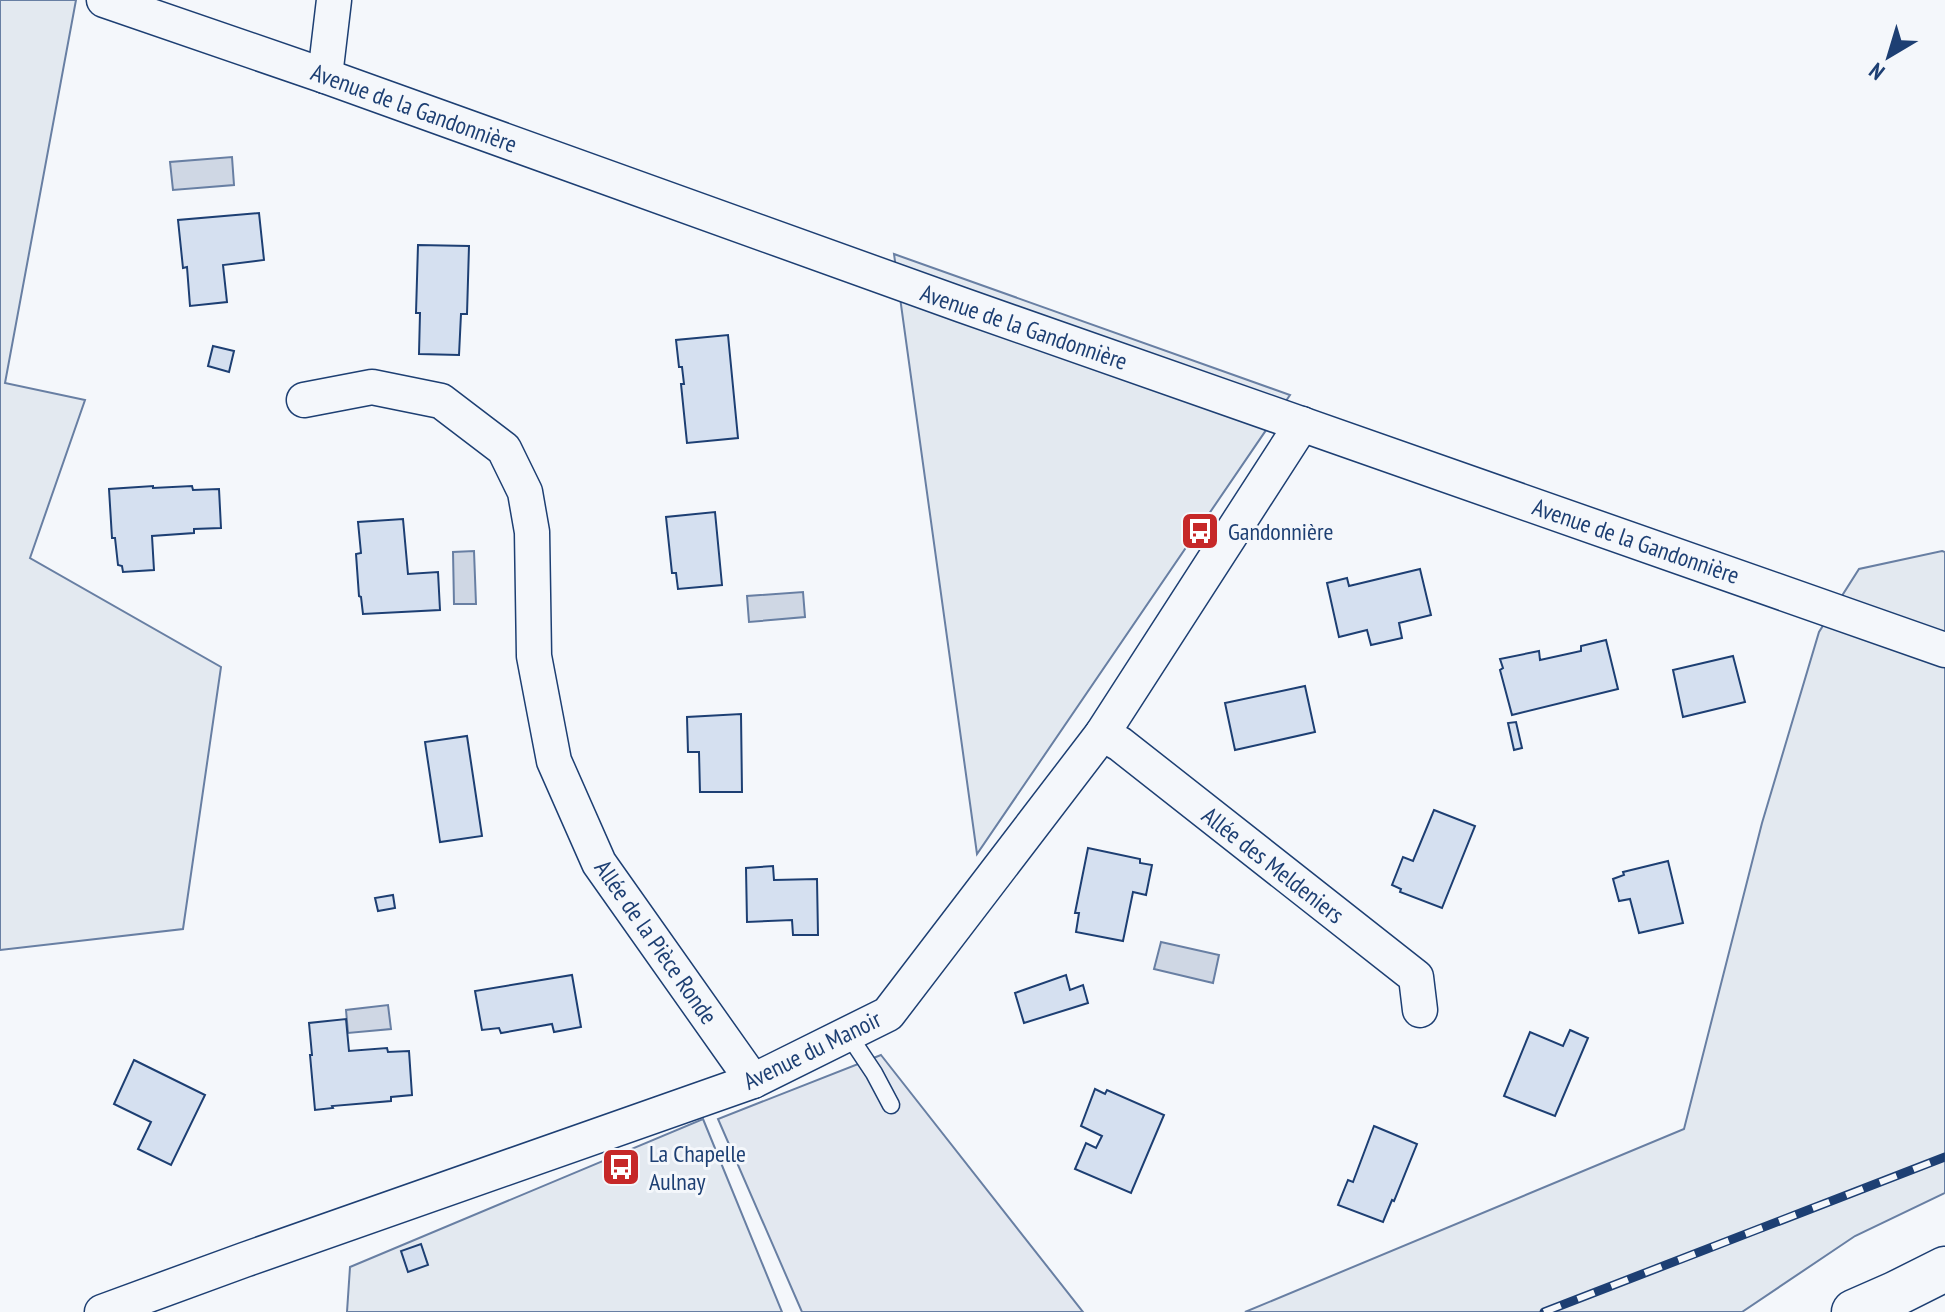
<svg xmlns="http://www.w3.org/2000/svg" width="1945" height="1312" font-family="'PT Sans Narrow',sans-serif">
  <rect width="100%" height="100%" fill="#f4f7fb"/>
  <g fill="#e3e9f0" stroke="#687fa3" stroke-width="2">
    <path d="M0 0H76L5 383 85 400 30 558 221 667 183 929 0 950Z"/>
    <path d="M894 254 1290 395 977 854Z"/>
    <path d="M1942 551 1945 552V1193L1855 1236 1742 1312H1245L1684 1129 1762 823 1819 632 1859 569Z"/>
    <path d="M703 1119 782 1312H347L350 1267Z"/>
  </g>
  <path fill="#e3e8f0" stroke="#687fa3" stroke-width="2" d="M881 1055 1083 1312H802L718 1119Z"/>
  <g fill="#cfd7e4" stroke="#687fa3" stroke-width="2">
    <path d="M232 157 234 185 173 190 170 162Z"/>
    <path d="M474 551 476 604H454L453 552Z"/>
    <path d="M803 592 805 617 749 622 747 596Z"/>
    <path d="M1161 942 1219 955 1213 983 1154 969Z"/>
    <path d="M388 1005 391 1029 348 1033 346 1010Z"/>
  </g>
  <g fill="#d5e0f0" stroke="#1d3f73" stroke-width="2">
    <path d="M259 213 264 260 223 265 227 302 190 306 187 267 183 268 178 220Z"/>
    <path d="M418 245 469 246 467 314H461L459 355 419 354 420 313H416Z"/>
    <path d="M728 335 738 438 687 443 681 384H684L682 367H679L676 340Z"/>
    <path d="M213 346 234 351 229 372 208 366Z"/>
    <path d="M153 486V488L192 486 193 490 219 489 221 528 194 529V533L152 536 154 570 123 572 122 566 118 565 115 538H112L109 489Z"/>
    <path d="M715 512 722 585 678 589 676 573H672L666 517Z"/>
    <path d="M403 519 408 574 438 572 440 610 363 614 361 597 359 596 356 554 361 553 358 522Z"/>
    <path d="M1420 569 1431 615 1399 623 1402 638 1371 645 1367 630 1339 637 1327 583 1347 578 1349 586Z"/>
    <path d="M1606 640 1618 689 1512 715 1500 670 1503 668 1500 659 1539 651 1540 660 1581 651V646Z"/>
    <path d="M1733 656 1745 702 1683 717 1673 670Z"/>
    <path d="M1305 686 1315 732 1235 750 1225 703Z"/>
    <path d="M741 714 742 792H700L699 752H688L687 717Z"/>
    <path d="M1516 722 1522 748 1514 750 1508 723Z"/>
    <path d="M467 736 482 836 440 842 425 742Z"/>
    <path d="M1434 810 1475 826 1442 908 1400 892 1401 889 1392 885 1403 857 1413 861Z"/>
    <path d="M1088 848 1140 859V863L1152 865 1146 895 1133 892 1123 941 1076 932 1079 913H1075Z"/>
    <path d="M1668 861 1683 923 1639 933 1630 899 1619 901 1613 879 1624 875 1623 872Z"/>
    <path d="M773 866 774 880 817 879 818 935H793L792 920 747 922 746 868Z"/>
    <path d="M393 895 395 908 378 911 375 898Z"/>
    <path d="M572 975 581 1027 554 1032 552 1024 501 1033 499 1028 482 1030 475 991Z"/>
    <path d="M1066 975 1070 990 1083 985 1088 1003 1024 1023 1015 993Z"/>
    <path d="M346 1019 349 1051 387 1048 388 1052 409 1051 412 1095 391 1097V1101L332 1106 333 1108 315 1110 310 1055H312L309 1023Z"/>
    <path d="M1570 1030 1588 1038 1555 1116 1504 1096 1530 1032 1563 1046Z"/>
    <path d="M134 1060 205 1095 171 1165 138 1149 151 1122 114 1104Z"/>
    <path d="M1095 1089 1105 1094 1107 1090 1164 1115 1131 1193 1075 1169 1086 1143 1096 1148 1102 1136 1081 1126Z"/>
    <path d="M1374 1126 1417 1144 1394 1201 1392 1200 1383 1222 1338 1205 1348 1180 1353 1182Z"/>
    <path d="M421 1244 428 1265 408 1272 401 1251Z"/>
  </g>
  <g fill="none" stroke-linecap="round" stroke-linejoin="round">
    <g stroke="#1d3f73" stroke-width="19">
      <path id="service" d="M848 1034 874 1073 891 1105"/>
    </g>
    <g stroke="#1d3f73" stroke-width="37">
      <g id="minor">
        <path d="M104 0 325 76 962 305 1945 650"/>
        <path d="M325 76 334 0"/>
        <path d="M304 400 372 387 441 401 504 449 525 492 532 532 534 656 554 761 599 863 753 1081"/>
        <path d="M1102 734 1120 744 1416 977 1420 1010"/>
        <path d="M102 1312 244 1260 753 1081 888 1014 1102 734 1302 424"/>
      </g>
    </g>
    <g stroke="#1d3f73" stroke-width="47">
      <path id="secondary" d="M1854 1312 1895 1294 1945 1269"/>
    </g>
    <use href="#service" stroke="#f4f7fb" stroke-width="16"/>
    <use href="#minor" stroke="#f4f7fb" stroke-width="34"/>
    <use href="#secondary" stroke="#f4f7fb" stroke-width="44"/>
    <g stroke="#1d3f73" stroke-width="9">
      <path id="rail" d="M1544 1312 1945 1157"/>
    </g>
    <use href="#rail" stroke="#f4f7fb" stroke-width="6" stroke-dasharray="18" stroke-linecap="butt"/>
  </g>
  <defs>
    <g id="bus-square" transform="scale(2)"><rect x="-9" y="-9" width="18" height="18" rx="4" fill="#c62828" stroke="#f4f7fb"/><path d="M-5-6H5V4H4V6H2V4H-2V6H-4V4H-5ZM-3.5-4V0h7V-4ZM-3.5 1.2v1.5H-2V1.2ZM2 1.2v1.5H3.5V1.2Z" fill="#fff"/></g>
  </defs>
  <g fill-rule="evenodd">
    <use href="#bus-square" x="1200" y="531"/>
    <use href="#bus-square" x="621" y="1167"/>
  </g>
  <g text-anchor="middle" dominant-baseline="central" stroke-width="6" stroke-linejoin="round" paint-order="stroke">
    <g font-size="24" fill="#1d3f73" stroke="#f4f7fb">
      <text transform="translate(414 108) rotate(20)">Avenue de la Gandonnière</text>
      <text transform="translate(1024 327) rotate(19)">Avenue de la Gandonnière</text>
      <text transform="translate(1636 541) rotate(19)">Avenue de la Gandonnière</text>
      <text transform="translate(1273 865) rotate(38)">Allée des Meldeniers</text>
      <text transform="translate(656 942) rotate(55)">Allée de la Pièce Ronde</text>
      <text transform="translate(812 1050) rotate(-26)">Avenue du Manoir</text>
    </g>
    <g font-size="24" fill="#1d3f73" stroke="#f4f7fb" text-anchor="start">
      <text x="1228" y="531">Gandonnière</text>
      <text x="649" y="1153">La Chapelle<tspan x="649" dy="28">Aulnay</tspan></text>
    </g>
  </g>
  <g transform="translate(1889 56) rotate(218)" stroke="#f4f7fb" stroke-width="6" paint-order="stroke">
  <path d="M0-6L14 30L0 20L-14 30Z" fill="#1d3f73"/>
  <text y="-12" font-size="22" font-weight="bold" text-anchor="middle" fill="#1d3f73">N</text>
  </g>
</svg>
